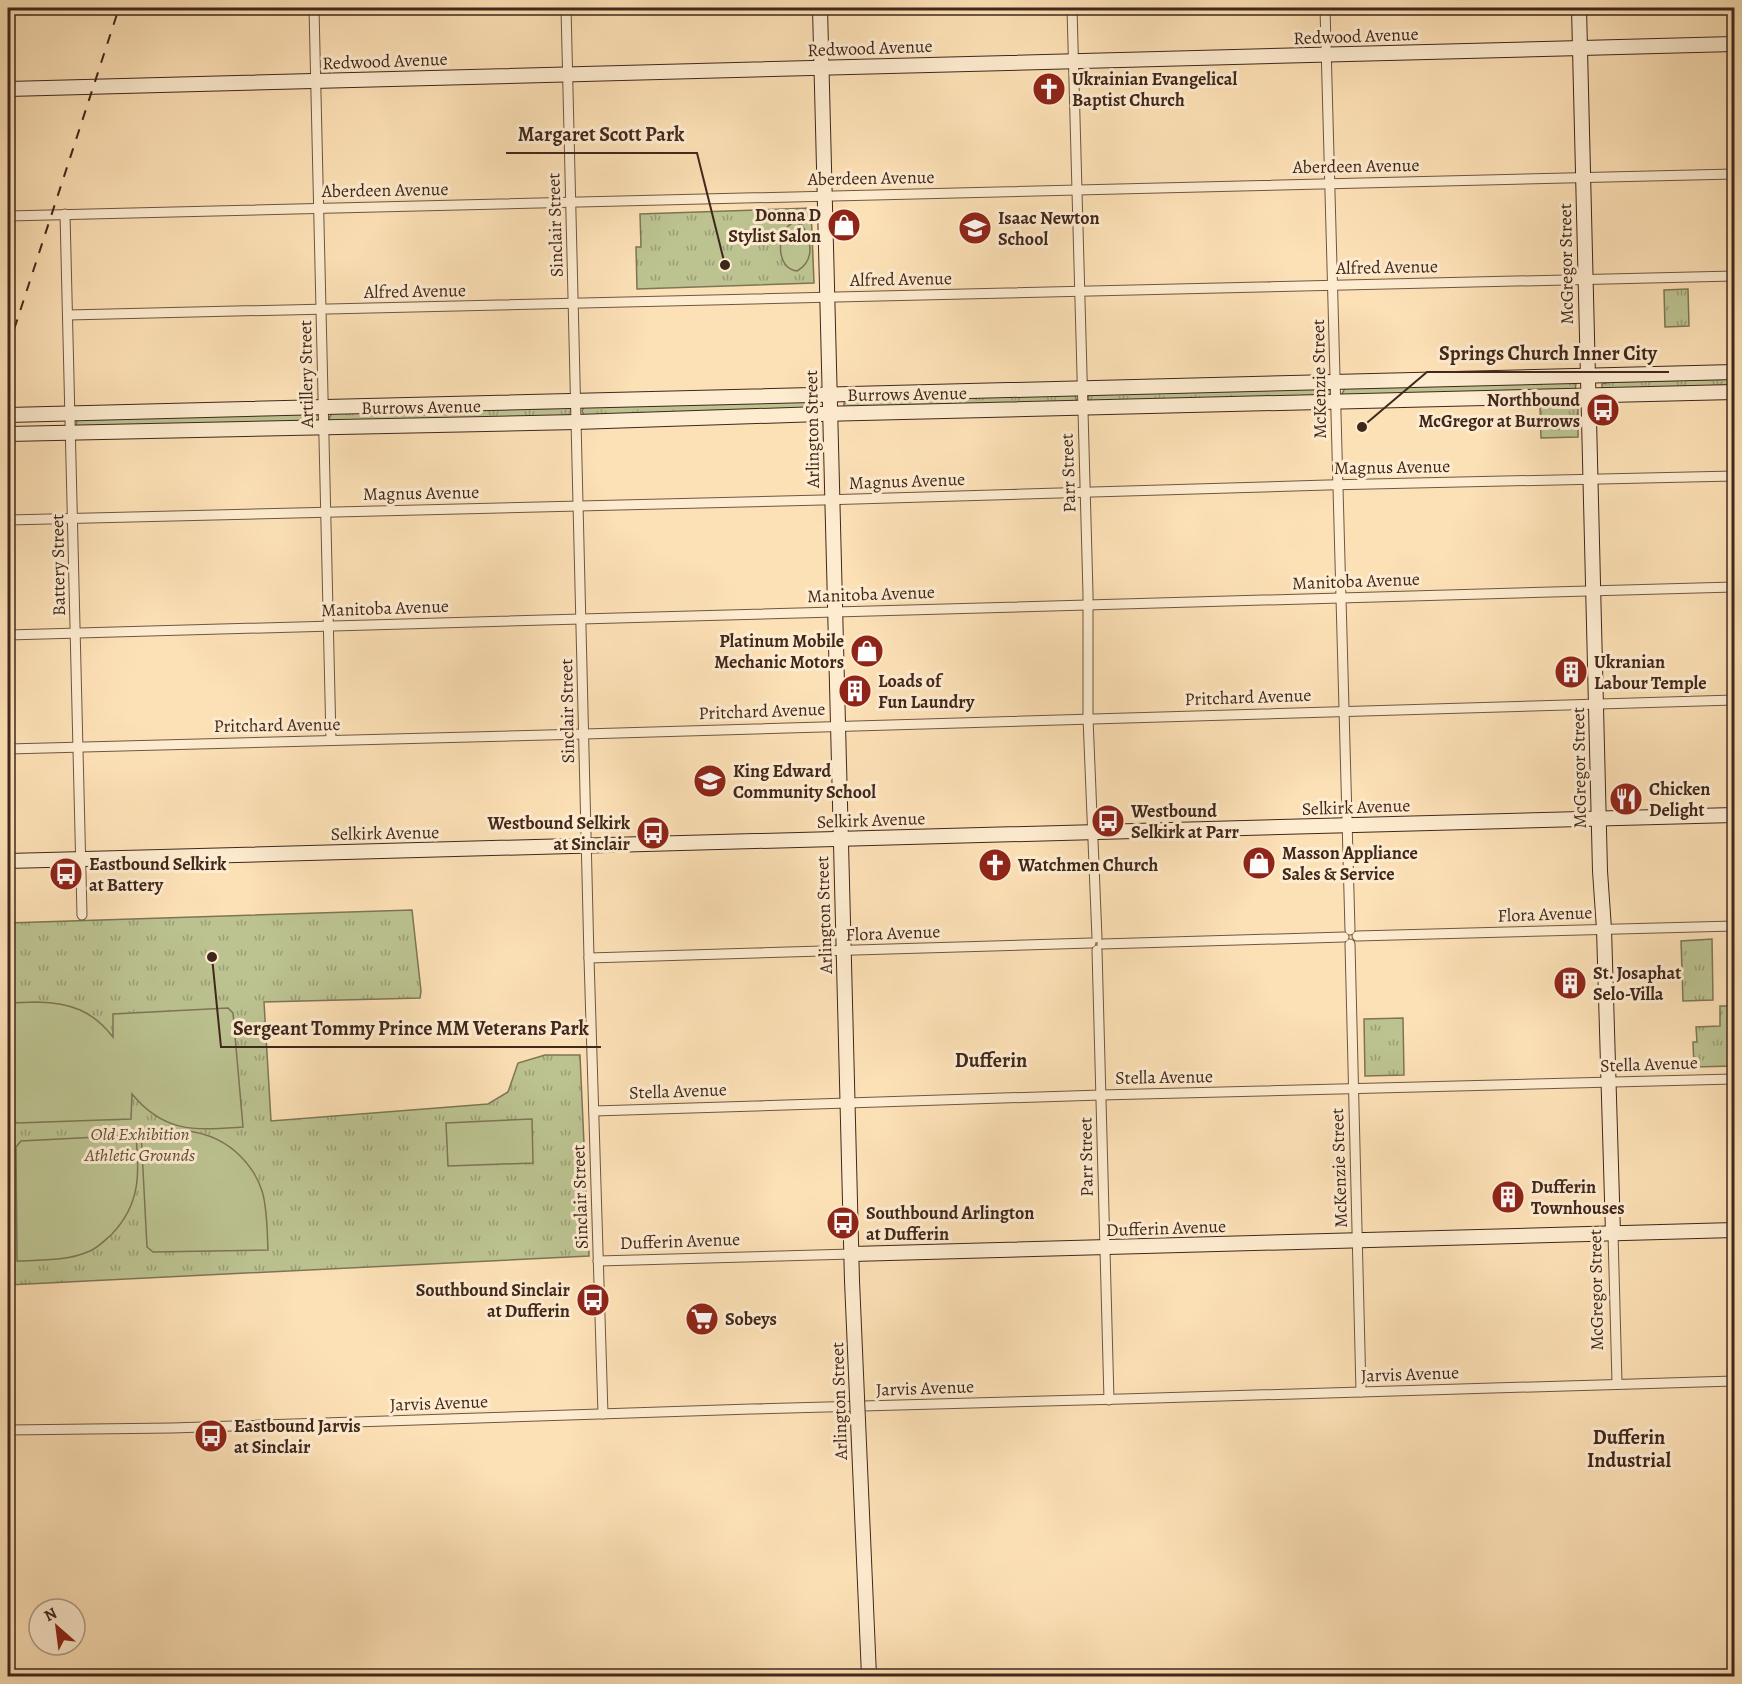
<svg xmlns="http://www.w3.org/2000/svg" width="1742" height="1684" font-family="Alegreya,serif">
  <defs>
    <pattern id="grass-tufts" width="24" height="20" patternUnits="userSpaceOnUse" patternTransform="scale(1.5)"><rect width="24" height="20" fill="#bcc391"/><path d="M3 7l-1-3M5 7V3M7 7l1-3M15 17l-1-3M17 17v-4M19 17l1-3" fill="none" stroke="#9a9e76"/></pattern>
  </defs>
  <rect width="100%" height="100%" fill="#fde1b6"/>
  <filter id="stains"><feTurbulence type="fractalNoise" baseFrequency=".00333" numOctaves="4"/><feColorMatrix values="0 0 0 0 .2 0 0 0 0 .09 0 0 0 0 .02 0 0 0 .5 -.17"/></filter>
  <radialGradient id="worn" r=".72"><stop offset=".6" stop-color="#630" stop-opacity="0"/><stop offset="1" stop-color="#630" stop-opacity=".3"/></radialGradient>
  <g fill="url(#grass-tufts)" stroke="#7e7556" stroke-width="1.5">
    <path d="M811 208 814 283 637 289 636 247H641L640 214Z"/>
    <path d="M1688 289 1689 326 1665 327 1664 290Z"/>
    <path d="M1734 379V387L1602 388V384L1609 382Z"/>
    <path d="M1570 382 1576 384 1575 389 1569 391 1343 396 1342 394 1345 388Z"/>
    <path d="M1328 388 1331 392 1329 396 1089 401 1088 398 1090 394Z"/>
    <path d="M1075 395 1077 402 844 407V403L858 400Z"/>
    <path d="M798 401 816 404V407L809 410 584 416 582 411 584 407Z"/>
    <path d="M1578 405V437L1541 438 1540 407Z"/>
    <path d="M570 408 572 414 570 416 332 422 329 418 332 413Z"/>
    <path d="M317 414 319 418 317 422 77 426 76 424 78 419Z"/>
    <path d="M412 910 421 991 420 998 264 1002 271 1121 488 1104 508 1092 518 1063 545 1055H580L589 1256 8 1285V923Z"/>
    <path d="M1712 939 1713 1000 1683 1001 1681 941Z"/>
    <path d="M1720 1006H1734V1066L1694 1067 1693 1042H1697L1696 1027 1720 1026Z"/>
    <path d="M1403 1018 1404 1075 1365 1076 1364 1019Z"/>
  </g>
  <g fill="#bcc391" stroke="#7e7556" stroke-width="1.5">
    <path d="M794 222 802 225C812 240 815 261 797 271 775 269 776 230 794 222Z"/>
    <path d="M37 1002C70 1003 92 1010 113 1037V1014L228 1008 233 1013 243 1127C196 1130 165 1134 132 1094L131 1119 17 1123 11 1118 8 1068V1003Z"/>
    <path d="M532 1119 533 1163 448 1166 446 1123Z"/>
    <path d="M177 1130C199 1131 219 1137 236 1152 269 1182 266 1209 268 1250L153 1252 147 1247 141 1132Z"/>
    <path d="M136 1135C139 1175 141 1203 112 1234 105 1240 99 1247 90 1251 68 1261 41 1260 17 1261L16 1147 21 1141Z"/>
  </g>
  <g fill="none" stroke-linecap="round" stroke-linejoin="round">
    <g stroke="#6f5642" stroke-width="11">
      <g id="street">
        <path d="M314 8 331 740"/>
        <path d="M566 8 589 958 603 1414"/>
        <path d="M1072 8 1088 594V718L1097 938"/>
        <path d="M1325 8 1350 930"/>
        <path d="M65 214 82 915"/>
        <path d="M8 216 1734 174"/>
        <path d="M68 315 1734 276"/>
        <path d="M8 520 822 500 1327 485 1734 476"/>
        <path d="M8 635 1734 587"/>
        <path d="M8 749 584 734 1734 700"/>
        <path d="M1357 936 1734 926"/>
        <path d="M1102 944 1344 937"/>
        <path d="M1350 944 1361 1392"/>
        <path d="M1097 950 1109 1400"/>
        <path d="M589 958 1091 943"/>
        <path d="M594 1111 1101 1095 1734 1079"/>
        <path d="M1613 1233 1617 1383"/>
        <path d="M598 1261 852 1254"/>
        <path d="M8 1430 172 1428 751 1409 1122 1399 1734 1381"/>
      </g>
    </g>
    <g stroke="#40271c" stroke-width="16">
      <g id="secondary">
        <path d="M820 8 852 1281"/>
        <path d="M1579 8 1600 871 1604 929 1613 1233"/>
        <path d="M8 89 1734 44"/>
        <path d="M8 415 1734 372"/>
        <path d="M8 434 576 422 820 414 1734 392"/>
        <path d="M8 861 1734 815"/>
        <path d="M852 1254 1734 1230"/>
      </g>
    </g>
    <use href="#street" stroke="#feecd0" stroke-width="9"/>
    <use href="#secondary" stroke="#feecd0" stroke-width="14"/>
    <path stroke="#40271c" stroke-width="2" stroke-dasharray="10 10" stroke-linecap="butt" d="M8 348 119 8"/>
    <g stroke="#40271c" stroke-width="16" stroke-linecap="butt">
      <path id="secondary-bridge" d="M852 1281 869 1676"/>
    </g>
    <use href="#secondary-bridge" stroke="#feecd0" stroke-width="14"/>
  </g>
  <defs>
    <g id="church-disc" transform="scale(1.725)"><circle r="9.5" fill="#8f2418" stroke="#feecd0"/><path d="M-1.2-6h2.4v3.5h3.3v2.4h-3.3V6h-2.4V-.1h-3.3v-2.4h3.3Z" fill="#fff"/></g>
    <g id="shop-disc" transform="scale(1.725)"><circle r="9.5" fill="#8f2418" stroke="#feecd0"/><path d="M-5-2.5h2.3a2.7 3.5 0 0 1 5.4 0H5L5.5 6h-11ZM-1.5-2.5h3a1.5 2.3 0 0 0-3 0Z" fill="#fff"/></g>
    <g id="school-disc" transform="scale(1.725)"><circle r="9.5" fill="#8f2418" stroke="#feecd0"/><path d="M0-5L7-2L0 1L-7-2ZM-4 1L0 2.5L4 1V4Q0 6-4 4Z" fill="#fff"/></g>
    <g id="bus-disc" transform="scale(1.725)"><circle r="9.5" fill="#8f2418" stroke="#feecd0"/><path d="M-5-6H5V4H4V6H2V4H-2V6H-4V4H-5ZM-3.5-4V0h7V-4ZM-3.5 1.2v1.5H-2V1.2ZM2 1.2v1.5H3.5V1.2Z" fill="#fff"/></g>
    <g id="building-disc" transform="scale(1.725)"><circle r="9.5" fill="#8f2418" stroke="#feecd0"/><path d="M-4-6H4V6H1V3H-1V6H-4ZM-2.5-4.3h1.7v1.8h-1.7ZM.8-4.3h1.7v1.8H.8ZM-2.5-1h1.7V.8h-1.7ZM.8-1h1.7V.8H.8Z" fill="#fff"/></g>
    <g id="restaurant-disc" transform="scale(1.725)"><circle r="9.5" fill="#8f2418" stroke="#feecd0"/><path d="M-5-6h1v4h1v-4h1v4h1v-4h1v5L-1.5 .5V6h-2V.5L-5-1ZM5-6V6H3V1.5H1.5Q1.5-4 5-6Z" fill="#fff"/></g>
    <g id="supermarket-disc" transform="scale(1.725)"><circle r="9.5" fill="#8f2418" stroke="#feecd0"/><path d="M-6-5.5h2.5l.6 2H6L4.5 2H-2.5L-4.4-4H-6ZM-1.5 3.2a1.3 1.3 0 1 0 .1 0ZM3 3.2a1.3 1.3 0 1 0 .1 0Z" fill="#fff"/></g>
  </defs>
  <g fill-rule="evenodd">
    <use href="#church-disc" x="1049" y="89"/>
    <use href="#shop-disc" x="844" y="225"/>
    <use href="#school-disc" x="975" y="228"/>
    <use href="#bus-disc" x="1603" y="410"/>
    <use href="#shop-disc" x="867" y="651"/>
    <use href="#building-disc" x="1571" y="672"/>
    <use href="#building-disc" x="855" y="691"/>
    <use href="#school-disc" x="710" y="781"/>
    <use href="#restaurant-disc" x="1626" y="799"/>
    <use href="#bus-disc" x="1108" y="821"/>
    <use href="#bus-disc" x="653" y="833"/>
    <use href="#shop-disc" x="1259" y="863"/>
    <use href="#church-disc" x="995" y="865"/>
    <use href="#bus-disc" x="66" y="874"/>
    <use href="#building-disc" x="1570" y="983"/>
    <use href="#building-disc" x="1508" y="1197"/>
    <use href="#bus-disc" x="843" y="1223"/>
    <use href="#bus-disc" x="593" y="1300"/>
    <use href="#supermarket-disc" x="702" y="1319"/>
    <use href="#bus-disc" x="211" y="1436"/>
  </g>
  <g text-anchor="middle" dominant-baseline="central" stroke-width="6" stroke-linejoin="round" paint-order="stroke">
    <g font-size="18" fill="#40271c" stroke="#feecd0">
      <text transform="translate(1356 36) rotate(-2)">Redwood Avenue</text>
      <text transform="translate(870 48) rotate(-2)">Redwood Avenue</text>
      <text transform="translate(385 61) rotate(-2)">Redwood Avenue</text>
      <text transform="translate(1356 166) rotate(-1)">Aberdeen Avenue</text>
      <text transform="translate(871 178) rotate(-1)">Aberdeen Avenue</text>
      <text transform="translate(385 190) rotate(-1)">Aberdeen Avenue</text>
      <text transform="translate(555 225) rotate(-92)">Sinclair Street</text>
      <text transform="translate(1566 264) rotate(-91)">McGregor Street</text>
      <text transform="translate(1387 267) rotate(-1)">Alfred Avenue</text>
      <text transform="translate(901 279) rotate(-1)">Alfred Avenue</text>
      <text transform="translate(415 291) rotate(-1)">Alfred Avenue</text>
      <text transform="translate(306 374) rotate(-91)">Artillery Street</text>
      <text transform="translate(1319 379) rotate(-91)">McKenzie Street</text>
      <text transform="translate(907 394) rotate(-1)">Burrows Avenue</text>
      <text transform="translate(421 407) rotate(-1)">Burrows Avenue</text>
      <text transform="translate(812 429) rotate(-91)">Arlington Street</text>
      <text transform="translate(1392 467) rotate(-1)">Magnus Avenue</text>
      <text transform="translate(1068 473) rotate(-92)">Parr Street</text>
      <text transform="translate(907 481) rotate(-2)">Magnus Avenue</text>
      <text transform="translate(421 493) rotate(-1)">Magnus Avenue</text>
      <text transform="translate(58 565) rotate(-91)">Battery Street</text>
      <text transform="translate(1356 581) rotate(-2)">Manitoba Avenue</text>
      <text transform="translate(871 594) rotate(-2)">Manitoba Avenue</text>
      <text transform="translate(385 608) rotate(-2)">Manitoba Avenue</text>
      <text transform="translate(1248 697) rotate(-2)">Pritchard Avenue</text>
      <text transform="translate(567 711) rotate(-91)">Sinclair Street</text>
      <text transform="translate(762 711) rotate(-2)">Pritchard Avenue</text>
      <text transform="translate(277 725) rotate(-1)">Pritchard Avenue</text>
      <text transform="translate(1579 768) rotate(-91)">McGregor Street</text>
      <text transform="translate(1356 807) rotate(-2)">Selkirk Avenue</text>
      <text transform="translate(871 820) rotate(-2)">Selkirk Avenue</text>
      <text transform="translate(385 833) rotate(-1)">Selkirk Avenue</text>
      <text transform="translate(1545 914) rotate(-2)">Flora Avenue</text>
      <text transform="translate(824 915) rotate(-92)">Arlington Street</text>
      <text transform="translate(893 933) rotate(-2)">Flora Avenue</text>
      <text transform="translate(1649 1064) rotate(-2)">Stella Avenue</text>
      <text transform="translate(1164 1077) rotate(-1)">Stella Avenue</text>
      <text transform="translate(678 1091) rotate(-2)">Stella Avenue</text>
      <text transform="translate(1086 1157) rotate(-91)">Parr Street</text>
      <text transform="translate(1339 1168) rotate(-92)">McKenzie Street</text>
      <text transform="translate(580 1197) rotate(-92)">Sinclair Street</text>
      <text transform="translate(1166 1228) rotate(-2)">Dufferin Avenue</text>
      <text transform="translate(680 1241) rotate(-2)">Dufferin Avenue</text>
      <text transform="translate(1596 1290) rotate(-91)">McGregor Street</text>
      <text transform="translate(1410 1374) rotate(-2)">Jarvis Avenue</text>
      <text transform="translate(925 1388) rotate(-2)">Jarvis Avenue</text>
      <text transform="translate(839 1401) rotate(-92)">Arlington Street</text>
      <text transform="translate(439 1403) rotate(-2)">Jarvis Avenue</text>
    </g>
    <g font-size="18" font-weight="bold" fill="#40271c" stroke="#feecd0" text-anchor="start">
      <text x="1072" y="79">Ukrainian Evangelical<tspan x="1072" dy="21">Baptist Church</tspan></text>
      <text x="821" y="215" text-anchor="end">Donna D<tspan x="821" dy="21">Stylist Salon</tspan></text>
      <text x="998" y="218">Isaac Newton<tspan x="998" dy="21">School</tspan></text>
      <text x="1580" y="400" text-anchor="end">Northbound<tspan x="1580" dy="21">McGregor at Burrows</tspan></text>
      <text x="844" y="641" text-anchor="end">Platinum Mobile<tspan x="844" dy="21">Mechanic Motors</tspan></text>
      <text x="1594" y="662">Ukranian<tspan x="1594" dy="21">Labour Temple</tspan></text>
      <text x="878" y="681">Loads of<tspan x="878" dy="21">Fun Laundry</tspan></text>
      <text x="733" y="771">King Edward<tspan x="733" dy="21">Community School</tspan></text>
      <text x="1649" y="789">Chicken<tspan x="1649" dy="21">Delight</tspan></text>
      <text x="1131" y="811">Westbound<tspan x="1131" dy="21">Selkirk at Parr</tspan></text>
      <text x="630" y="823" text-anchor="end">Westbound Selkirk<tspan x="630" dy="21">at Sinclair</tspan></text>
      <text x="1282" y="853">Masson Appliance<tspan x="1282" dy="21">Sales &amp; Service</tspan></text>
      <text x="89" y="864">Eastbound Selkirk<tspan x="89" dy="21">at Battery</tspan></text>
      <text x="1018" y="865">Watchmen Church</text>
      <text x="1593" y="973">St. Josaphat<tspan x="1593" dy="21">Selo-Villa</tspan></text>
      <text x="1531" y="1187">Dufferin<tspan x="1531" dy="21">Townhouses</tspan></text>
      <text x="866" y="1213">Southbound Arlington<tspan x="866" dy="21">at Dufferin</tspan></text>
      <text x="570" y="1290" text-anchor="end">Southbound Sinclair<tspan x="570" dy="21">at Dufferin</tspan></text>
      <text x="725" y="1319">Sobeys</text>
      <text x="234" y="1426">Eastbound Jarvis<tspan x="234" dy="21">at Sinclair</tspan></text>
    </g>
    <g font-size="18" font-style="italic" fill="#5f4e39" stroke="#feecd0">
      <text x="140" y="1134">Old Exhibition<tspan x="140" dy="21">Athletic Grounds</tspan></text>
    </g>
    <g font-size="20" font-weight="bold" fill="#40271c" stroke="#feecd0">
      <text x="991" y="1060">Dufferin</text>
      <text x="1629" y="1437">Dufferin<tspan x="1629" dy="23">Industrial</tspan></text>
    </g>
  </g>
  <path fill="none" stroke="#40271c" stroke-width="2" d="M725 265L697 153H506M1362 427L1427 372H1669M212 957L221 1047H601"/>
  <g fill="#40271c" stroke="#feecd0" stroke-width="2">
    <circle cx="725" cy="265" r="6"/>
    <circle cx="1362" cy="427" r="6"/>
    <circle cx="212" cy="957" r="6"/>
  </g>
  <g font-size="20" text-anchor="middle" font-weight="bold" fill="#40271c" stroke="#feecd0" stroke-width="6" stroke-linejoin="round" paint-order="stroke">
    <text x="601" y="141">Margaret Scott Park</text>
    <text x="1548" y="360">Springs Church Inner City</text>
    <text x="411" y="1035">Sergeant Tommy Prince MM Veterans Park</text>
  </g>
  <rect width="1742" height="1684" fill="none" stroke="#fde1b6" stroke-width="30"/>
  <rect x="9" y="9" width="1724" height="1666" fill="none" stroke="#40271c" stroke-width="3"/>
  <rect x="15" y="15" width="1712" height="1654" fill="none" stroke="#40271c" stroke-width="1.5"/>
  <g transform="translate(57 1627) rotate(332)"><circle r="28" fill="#feecd0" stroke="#b29d88" stroke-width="1.5"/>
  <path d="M0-4.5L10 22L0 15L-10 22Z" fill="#8f2418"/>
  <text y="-9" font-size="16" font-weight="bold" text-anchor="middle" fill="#40271c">N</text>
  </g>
  <rect width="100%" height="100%" filter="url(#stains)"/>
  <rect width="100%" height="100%" fill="url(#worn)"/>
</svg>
